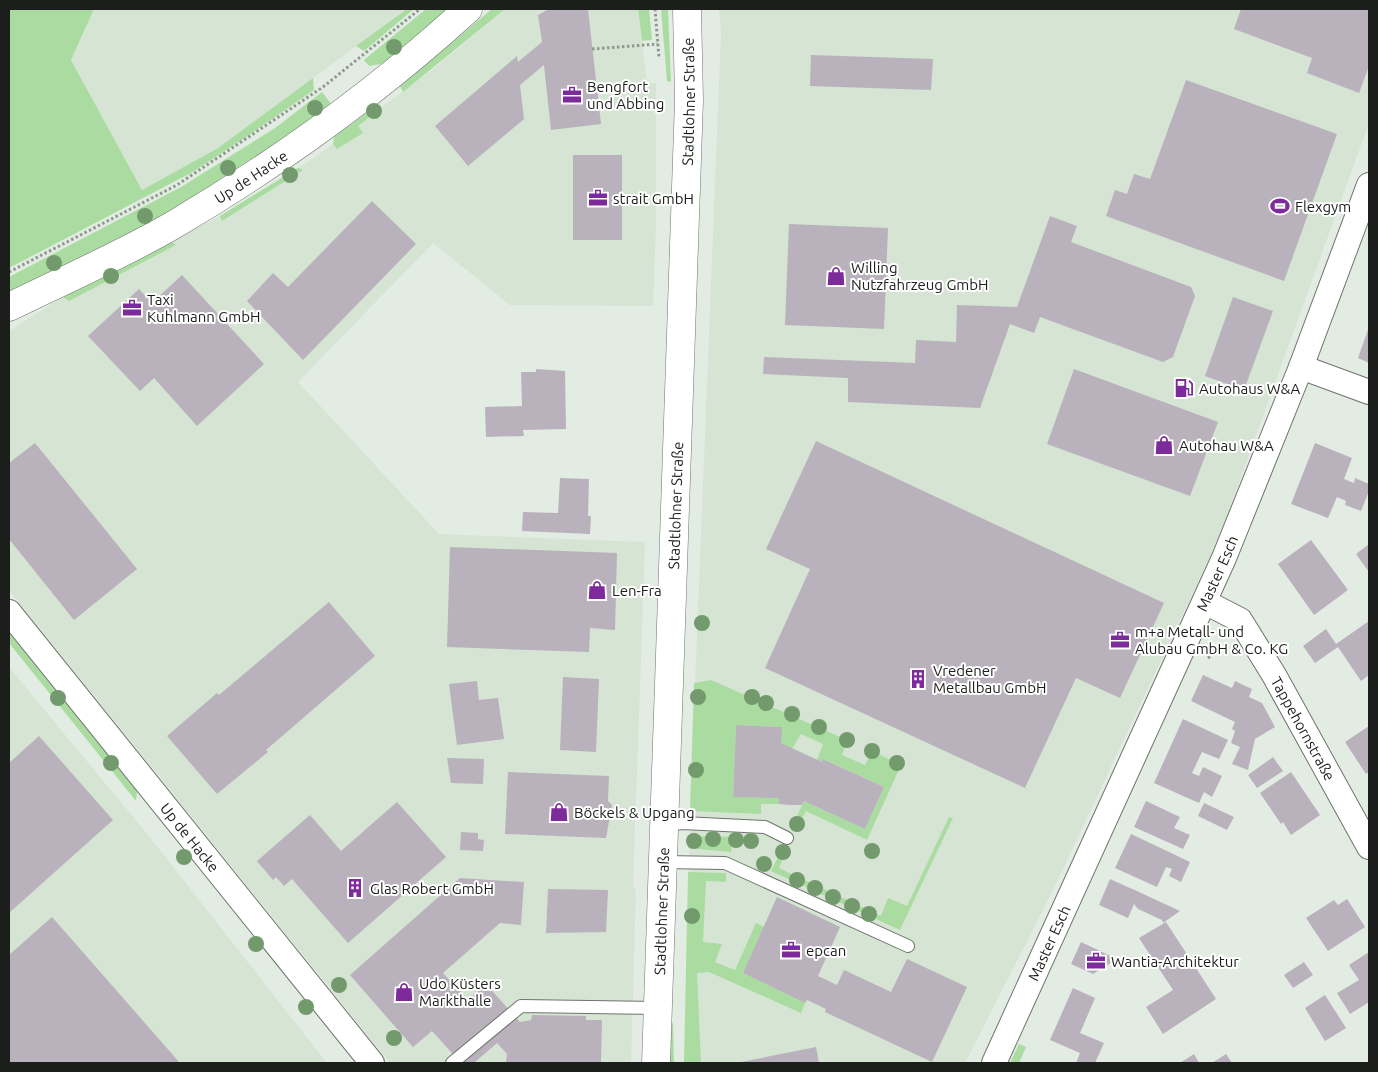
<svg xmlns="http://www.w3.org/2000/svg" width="1378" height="1072" font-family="Ubuntu,sans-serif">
  <rect width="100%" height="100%" fill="#e3ece2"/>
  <g fill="#d6e4d3">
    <path d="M94 9H407L218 148 142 190 71 60Z"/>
    <path d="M505 9H638L647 83H656V224L653 306 510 305 433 243 298 382 439 534 645 542 633 886 636 891 631 1063H390L9 590V331L63 297 220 216 314 158 437 66Z"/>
    <path d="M719 9H1369V123L1220 535 1054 888 965 1063H685L690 811 721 33Z"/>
    <path d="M9 667 148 835 327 1063H9Z"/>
  </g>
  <g fill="#aadca2">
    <path d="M9 9H94L71 60 142 190 218 148 313 78 314 90 246 137 191 173 9 268Z"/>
    <path d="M407 9H414L364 51 356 46Z"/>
    <path d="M426 9H450L387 63 369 66 364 60Z"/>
    <path d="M492 9H505L403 92 400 86Z"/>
    <path d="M638 9H649L652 40 642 41Z"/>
    <path d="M661 9H668L671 82 667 81Z"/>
    <path d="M322 92 332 105 312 121 186 204 9 295V277L181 187 275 128Z"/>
    <path d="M378 105 381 108 358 126 363 133 337 149 333 144 334 137Z"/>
    <path d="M298 168 303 170 222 221 220 216Z"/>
    <path d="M170 241 176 245 69 301 63 297Z"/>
    <path d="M9 630 137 791 136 801 9 643Z"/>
    <path d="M711 680 847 740 842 755 865 765 872 751 901 765 867 840 806 811 797 829 792 827 804 801 865 829 884 787 824 759 822 762 817 760 823 744 801 734 792 749 781 743V727L736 725 733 796 779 798V804H761V814L690 811 694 683Z"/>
    <path d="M949 817 953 818 900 930 771 871 782 849 786 851 779 868 881 916 888 898 907 906Z"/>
    <path d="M689 836 741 837 740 844H732L731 852 688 848Z"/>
    <path d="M688 872 726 873V882L706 881 703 942 722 944 715 962 735 970 756 923 764 927 743 973 805 1003 801 1013 709 972 697 973 701 1063H684Z"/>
    <path d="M671 1022 673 1023 674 1063H670Z"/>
    <path d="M1019 1044 1026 1047 1019 1063H1010Z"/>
  </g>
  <g fill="#b9b2bc">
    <path d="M549 9H588L601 124 551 130 544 65 520 85 524 119 468 166 435 126 517 56 518 62 542 42 538 15Z"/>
    <path d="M1241 9H1369V66L1359 93 1307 73 1312 58 1234 29Z"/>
    <path d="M811 55 933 59 931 90 810 86Z"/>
    <path d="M1186 80 1337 134 1284 281 1106 216 1115 190 1127 194 1134 174 1150 179Z"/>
    <rect x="573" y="155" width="49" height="85"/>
    <path d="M372 201 416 244 303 360 247 301 273 273 288 287Z"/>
    <path d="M1050 216 1077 226 1071 242 1191 287 1195 296 1173 357 1163 362 1040 317 1034 333 1010 324 980 408 848 402V378L763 374 764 357 915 363 916 340 956 342 957 305 1017 307Z"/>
    <path d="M789 224 888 228 884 329 785 325Z"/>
    <path d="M182 275 264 364 197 426 154 378 140 391 88 336 139 289 152 303Z"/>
    <path d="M1233 297 1273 311 1244 390 1205 376Z"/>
    <path d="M1369 327V363L1358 358Z"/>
    <path d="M536 369 565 371 566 429 523 430 524 436 486 437 485 407 522 406 521 372H536Z"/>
    <path d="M1074 369 1218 422 1190 496 1047 444Z"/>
    <path d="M816 441 1164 603 1120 698 1076 678 1025 788 765 668 810 569 766 549Z"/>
    <path d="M35 443 137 569 74 620 9 539V463Z"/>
    <path d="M1315 443 1352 458 1344 479 1354 483 1355 478 1369 484V491L1361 511 1345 505 1346 501 1337 497 1328 518 1291 504Z"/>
    <path d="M560 478 589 479 588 516H591L590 534 522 531 523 512 558 513Z"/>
    <path d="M1311 540 1348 590 1314 615 1278 564Z"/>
    <path d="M1369 544V572L1356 554Z"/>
    <path d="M450 547 617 553 615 630 590 628 589 652 447 647Z"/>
    <path d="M329 602 375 656 266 750 268 752 217 794 167 736 217 693 219 695Z"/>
    <path d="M1369 621V675L1361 681 1338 647 1315 663 1303 646 1326 629 1336 644Z"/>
    <path d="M1203 675 1232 688 1235 681 1252 689 1249 697 1262 703 1275 727 1255 739 1248 770 1232 764 1240 747 1231 743 1235 731 1232 729 1235 722 1191 701Z"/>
    <path d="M563 677 599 679 596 752 560 750Z"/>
    <path d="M477 681 479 700 498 698 504 739 457 745 449 684Z"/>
    <path d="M1183 719 1228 740 1219 759 1202 752 1192 773 1199 776 1203 767 1222 776 1212 797 1204 792 1199 803 1154 783Z"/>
    <path d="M736 725 782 727 781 743 822 762 823 759 884 787 865 829 804 801 802 805H790L779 804V798L733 797Z"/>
    <path d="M1369 726V772L1366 774 1345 742Z"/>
    <path d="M39 736 113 820 9 913V763Z"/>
    <path d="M1273 757 1283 771 1257 788 1248 775Z"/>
    <path d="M447 758 484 759 483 784 451 783Z"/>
    <path d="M508 772 609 776 608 801 612 805 606 838 505 834Z"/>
    <path d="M1291 772 1320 815 1291 835 1283 822 1281 824 1260 793Z"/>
    <path d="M1146 801 1180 817 1174 828 1190 835 1183 849 1134 827Z"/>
    <path d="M397 802 446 857 348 943 292 879 284 886 276 877 273 880 257 861 310 815 341 851Z"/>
    <path d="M1204 803 1234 817 1227 830 1198 816Z"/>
    <path d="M461 832 478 833V839L484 840 483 851 460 850Z"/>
    <path d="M1131 834 1190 862 1181 882 1169 876 1172 869 1166 867 1157 887 1115 868Z"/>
    <path d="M460 878 524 882 521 925 500 923 443 973 468 1000 486 984 520 1022 531 1020 532 1015 586 1016V1020H602L601 1063 506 1062 507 1054 497 1043 474 1063H461L432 1031 413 1047 350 975Z"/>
    <path d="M1110 879 1139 892 1180 911 1163 923 1162 920 1138 909 1134 904 1128 918 1099 905Z"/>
    <path d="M548 889 608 890 606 932 546 933Z"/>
    <path d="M777 897 840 927 818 976 837 985 844 970 891 992 907 959 967 987 932 1062 825 1012 826 1009 807 1000 805 1003 743 973Z"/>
    <path d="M1347 899 1365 927 1328 951 1306 918 1334 900 1338 905Z"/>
    <path d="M52 917 180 1063H9V955Z"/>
    <path d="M1166 922 1216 999 1163 1034 1146 1007 1173 990 1139 938Z"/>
    <path d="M1081 942 1117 959 1093 974 1071 964Z"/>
    <path d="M1369 952V1002L1350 1014 1337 993 1359 980 1349 965Z"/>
    <path d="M1304 962 1313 975 1293 988 1284 975Z"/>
    <path d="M1073 988 1095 998 1080 1033 1104 1043 1095 1063H1076L1080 1053 1050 1040Z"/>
    <path d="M1325 995 1346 1028 1325 1041 1305 1008Z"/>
    <path d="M816 1047 819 1063H741V1062Z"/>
    <path d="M1194 1054 1199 1063H1180Z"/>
    <path d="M1226 1054 1232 1063H1212Z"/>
  </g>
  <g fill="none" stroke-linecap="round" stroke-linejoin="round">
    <g stroke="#6d746b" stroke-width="14">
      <g id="lane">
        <path d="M664 825 683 823 765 827 787 838"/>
        <path d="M663 862 725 863 908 946"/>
        <path d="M452 1063 521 1006 658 1008"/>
      </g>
    </g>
    <g stroke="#6d746b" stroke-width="26">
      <g id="street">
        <path d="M1301 367 1369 392"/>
        <path id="s1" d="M1205 602 1240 620 1274 675 1369 847"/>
        <path id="s2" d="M9 612 372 1063"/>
        <path id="s3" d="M994 1063 1224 558 1301 367 1369 185"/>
      </g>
    </g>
    <g stroke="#6d746b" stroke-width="29">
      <g id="secondary">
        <path id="s4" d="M9 307C64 280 122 255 175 224 280 162 378 91 468 9"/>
        <path id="s5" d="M656 1063 689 100 687 9"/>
      </g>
    </g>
    <g stroke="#919890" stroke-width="3" stroke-dasharray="2.5 2.5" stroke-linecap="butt">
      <path d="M655 9 659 58"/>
      <path d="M592 49 658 44"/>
      <path d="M9 272 177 185 323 87 420 9"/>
      <path d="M1208 658 1221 648 1228 647"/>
    </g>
    <use href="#lane" stroke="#fff" stroke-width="12"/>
    <use href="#street" stroke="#fff" stroke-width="24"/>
    <use href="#secondary" stroke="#fff" stroke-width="28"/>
  </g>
  <g fill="#729a6c">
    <circle cx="394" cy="47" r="8"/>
    <circle cx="315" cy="108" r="8"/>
    <circle cx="374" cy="111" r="8"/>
    <circle cx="228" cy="168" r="8"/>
    <circle cx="290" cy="175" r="8"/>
    <circle cx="145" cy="216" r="8"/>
    <circle cx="54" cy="263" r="8"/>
    <circle cx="111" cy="276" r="8"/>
    <circle cx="702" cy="623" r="8"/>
    <circle cx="698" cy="697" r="8"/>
    <circle cx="752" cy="697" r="8"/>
    <circle cx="58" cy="698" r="8"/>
    <circle cx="766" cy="703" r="8"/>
    <circle cx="792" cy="714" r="8"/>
    <circle cx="819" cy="727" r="8"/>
    <circle cx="847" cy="740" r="8"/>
    <circle cx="872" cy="751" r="8"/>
    <circle cx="111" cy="763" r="8"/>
    <circle cx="897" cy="763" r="8"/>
    <circle cx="696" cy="770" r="8"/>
    <circle cx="797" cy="824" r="8"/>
    <circle cx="713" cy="839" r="8"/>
    <circle cx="736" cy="840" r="8"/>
    <circle cx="694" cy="841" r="8"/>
    <circle cx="751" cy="841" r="8"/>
    <circle cx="872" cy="851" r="8"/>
    <circle cx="783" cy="852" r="8"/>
    <circle cx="184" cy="857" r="8"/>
    <circle cx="764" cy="864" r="8"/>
    <circle cx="797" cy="880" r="8"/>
    <circle cx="815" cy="888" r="8"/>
    <circle cx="833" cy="897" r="8"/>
    <circle cx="852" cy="906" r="8"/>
    <circle cx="869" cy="914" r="8"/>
    <circle cx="692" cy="916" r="8"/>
    <circle cx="256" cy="944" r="8"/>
    <circle cx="339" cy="985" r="8"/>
    <circle cx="306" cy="1007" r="8"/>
    <circle cx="394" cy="1038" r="8"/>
  </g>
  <defs>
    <g id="office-bare" transform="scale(1.5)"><path d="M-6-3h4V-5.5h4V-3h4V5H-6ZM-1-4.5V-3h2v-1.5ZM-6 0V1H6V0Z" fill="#7d2a9a" stroke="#fff" stroke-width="2.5" paint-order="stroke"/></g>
    <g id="stadium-bare" transform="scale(1.5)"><path d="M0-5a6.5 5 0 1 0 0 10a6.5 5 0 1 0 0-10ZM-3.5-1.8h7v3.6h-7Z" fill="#7d2a9a" stroke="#fff" stroke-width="2.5" paint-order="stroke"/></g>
    <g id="shop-bare" transform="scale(1.5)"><path d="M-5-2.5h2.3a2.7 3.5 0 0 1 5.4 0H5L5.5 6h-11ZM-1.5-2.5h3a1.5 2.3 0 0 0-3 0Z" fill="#7d2a9a" stroke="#fff" stroke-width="2.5" paint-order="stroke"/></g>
    <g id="fuel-bare" transform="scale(1.5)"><path d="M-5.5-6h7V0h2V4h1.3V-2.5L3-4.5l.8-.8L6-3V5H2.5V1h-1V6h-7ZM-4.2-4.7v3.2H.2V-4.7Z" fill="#7d2a9a" stroke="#fff" stroke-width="2.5" paint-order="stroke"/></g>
    <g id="building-bare" transform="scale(1.5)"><path d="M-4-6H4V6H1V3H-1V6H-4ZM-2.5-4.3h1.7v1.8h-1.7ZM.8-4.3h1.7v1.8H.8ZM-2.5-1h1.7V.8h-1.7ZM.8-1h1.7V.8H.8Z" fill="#7d2a9a" stroke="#fff" stroke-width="2.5" paint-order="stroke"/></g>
  </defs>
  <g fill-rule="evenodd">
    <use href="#office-bare" x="572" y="95"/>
    <use href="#office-bare" x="598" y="198"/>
    <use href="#stadium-bare" x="1280" y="206"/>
    <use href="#shop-bare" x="836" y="276"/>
    <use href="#office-bare" x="132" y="308"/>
    <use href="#fuel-bare" x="1184" y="388"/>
    <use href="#shop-bare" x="1164" y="445"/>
    <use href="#shop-bare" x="597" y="590"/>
    <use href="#office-bare" x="1120" y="640"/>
    <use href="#building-bare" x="918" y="679"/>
    <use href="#shop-bare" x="559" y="812"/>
    <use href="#building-bare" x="355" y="888"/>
    <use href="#office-bare" x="791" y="950"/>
    <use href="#office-bare" x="1096" y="961"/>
    <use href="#shop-bare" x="404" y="992"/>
  </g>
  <g text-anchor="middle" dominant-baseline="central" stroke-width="4" stroke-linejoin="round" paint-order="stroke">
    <g font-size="15" fill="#1b1e1a" stroke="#fff" text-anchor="start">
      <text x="587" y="86">Bengfort<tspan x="587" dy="17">und Abbing</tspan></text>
      <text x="613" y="198">strait GmbH</text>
      <text x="1295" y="206">Flexgym</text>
      <text x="851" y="267">Willing<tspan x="851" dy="17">Nutzfahrzeug GmbH</tspan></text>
      <text x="147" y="299">Taxi<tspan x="147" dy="17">Kuhlmann GmbH</tspan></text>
      <text x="1199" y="388">Autohaus W&amp;A</text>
      <text x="1179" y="445">Autohau W&amp;A</text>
      <text x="612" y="590">Len-Fra</text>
      <text x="1135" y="631">m+a Metall- und<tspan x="1135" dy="17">Alubau GmbH &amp; Co. KG</tspan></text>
      <text x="933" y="670">Vredener<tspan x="933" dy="17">Metallbau GmbH</tspan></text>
      <text x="574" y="812">Böckels &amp; Upgang</text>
      <text x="370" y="888">Glas Robert GmbH</text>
      <text x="806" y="950">epcan</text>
      <text x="1111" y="961">Wantia-Architektur</text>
      <text x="419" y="983">Udo Küsters<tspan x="419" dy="17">Markthalle</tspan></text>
    </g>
    <g font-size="15" fill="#1b1e1a" stroke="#fff">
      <text stroke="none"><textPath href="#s5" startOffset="962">Stadtlohner Straße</textPath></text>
      <text stroke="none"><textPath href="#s4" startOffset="275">Up de Hacke</textPath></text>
      <text stroke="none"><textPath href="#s5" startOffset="558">Stadtlohner Straße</textPath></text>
      <text stroke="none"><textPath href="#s3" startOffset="538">Master Esch</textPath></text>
      <text stroke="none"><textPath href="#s1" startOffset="165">Tappehornstraße</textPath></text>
      <text stroke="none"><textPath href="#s2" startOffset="289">Up de Hacke</textPath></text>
      <text stroke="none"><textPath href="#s5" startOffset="152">Stadtlohner Straße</textPath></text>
      <text stroke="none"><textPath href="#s3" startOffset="132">Master Esch</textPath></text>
    </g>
  </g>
  <rect width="1378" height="1072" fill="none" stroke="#1b1e1a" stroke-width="20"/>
</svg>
